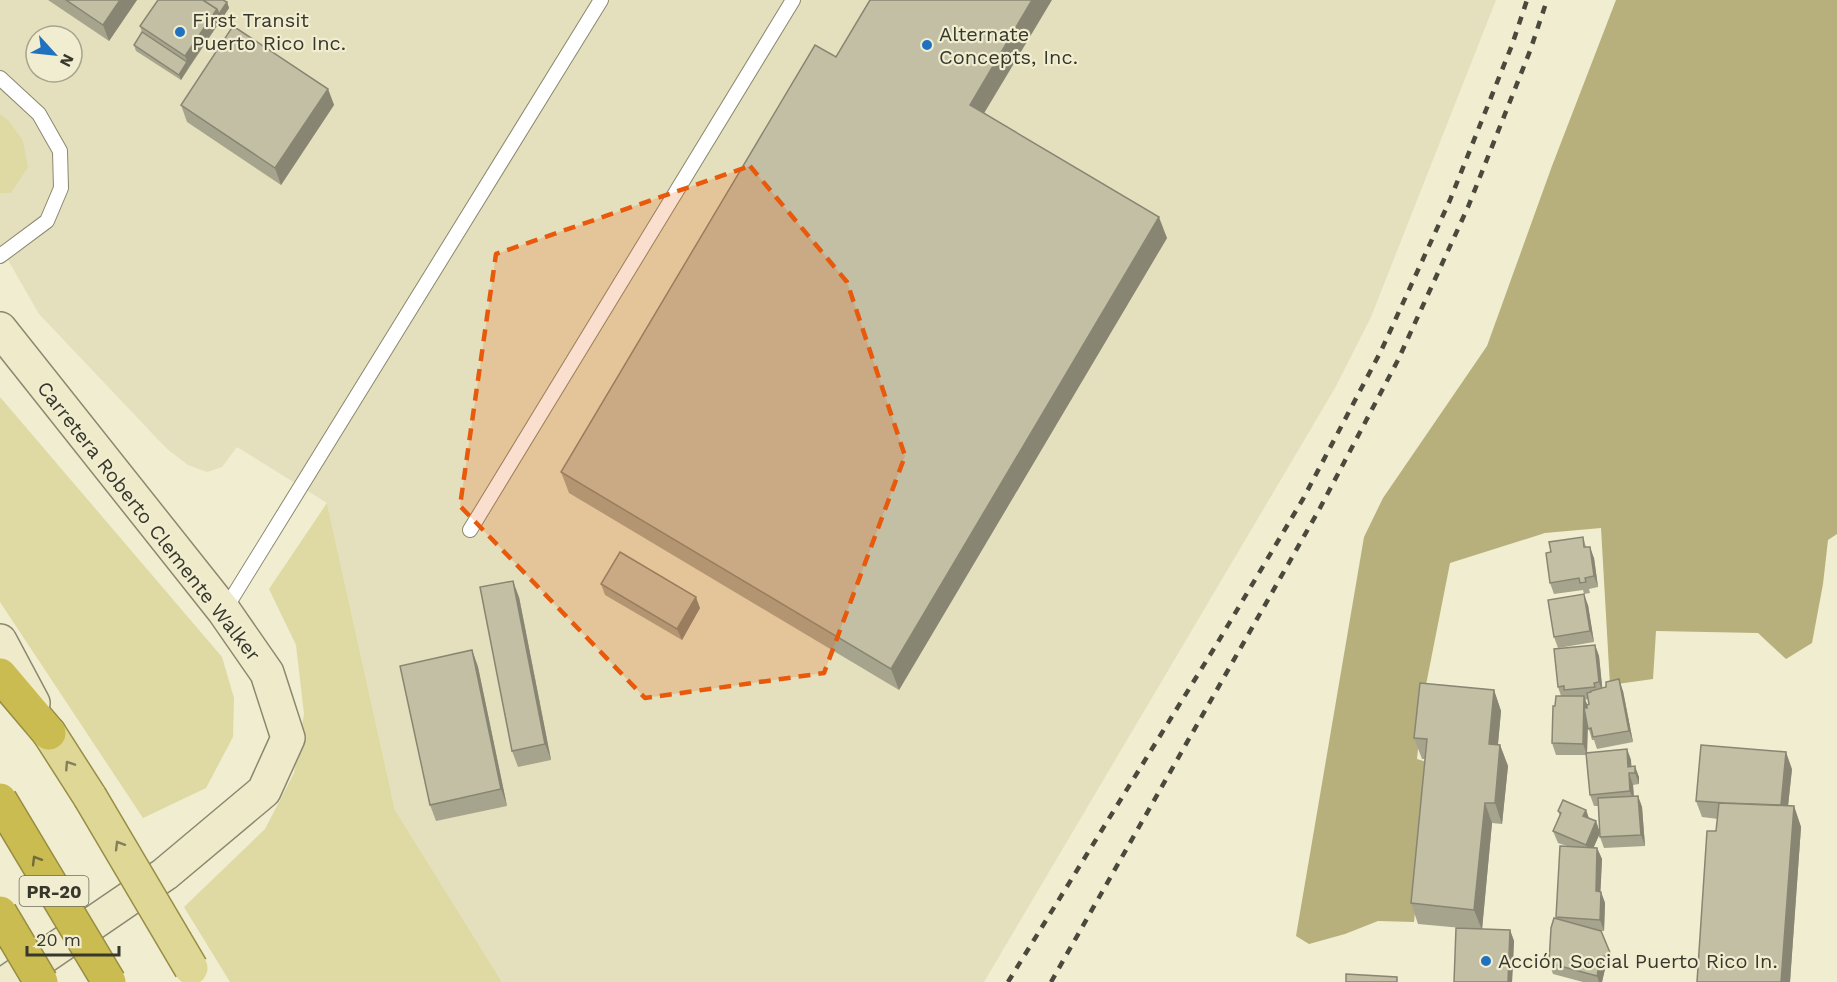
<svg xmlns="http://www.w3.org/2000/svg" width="1837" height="982" font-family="'Work Sans',sans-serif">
  <rect width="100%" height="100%" fill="#f0edd0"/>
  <path fill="#e4e0bd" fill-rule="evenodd" d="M0 0H1496L1371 317 1335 388 984 982H502L395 810 327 503 237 447 222 467 207 472 188 465 167 449 39 314 0 246ZM36 36H72V72H36Z"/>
  <g fill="#dfd9a4">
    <path d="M0 114 9 121 23 141 28 167 11 193H0Z"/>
    <path d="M0 397 222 657 234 698 233 737 206 788 143 818 0 602Z"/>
    <path d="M327 503 395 810 502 982H230L184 907 265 829 294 773 304 714 296 645 269 589Z"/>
  </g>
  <path fill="#b7b07c" d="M1616 0H1837V534L1828 540 1823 584 1812 643 1786 659 1758 633 1656 631 1653 679 1610 685 1601 528 1545 533 1450 563 1423 700 1417 759 1430 763 1414 922 1378 921 1345 934 1309 944 1296 936 1364 537 1383 498 1487 346 1552 166Z"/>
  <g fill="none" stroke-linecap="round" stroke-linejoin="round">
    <g stroke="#8b886f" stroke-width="16">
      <g id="lane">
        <path d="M0 78 39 114 60 151 61 188 47 221 0 256"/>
        <path d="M470 530 793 0"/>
        <path d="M224 611 601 0"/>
      </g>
    </g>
    <g stroke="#8b886f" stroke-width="36">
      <g id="secondary">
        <path d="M0 329 224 611 267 673 288 738 264 791 165 874 7 982"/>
        <path d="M0 641 33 703"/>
      </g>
    </g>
    <g stroke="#978d43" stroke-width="36">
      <path id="primary" d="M49 733 90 797"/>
    </g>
    <g stroke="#978d43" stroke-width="36">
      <path id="highway" d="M0 675 49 733"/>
    </g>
    <use href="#lane" stroke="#fff" stroke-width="14"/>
    <use href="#secondary" stroke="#efebca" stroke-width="33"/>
    <use href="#primary" stroke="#dfd796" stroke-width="33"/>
    <use href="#highway" stroke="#cabc50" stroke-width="33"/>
    <g stroke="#4a493c" stroke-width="4.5" stroke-dasharray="8 8" stroke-linecap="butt">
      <path d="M1008 982 1218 642 1303 499 1381 351 1450 200 1512 45 1527 0"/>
      <path d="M1051 982 1320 508 1398 360 1468 207 1530 51 1547 0"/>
    </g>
    <g stroke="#978d43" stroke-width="36" stroke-linecap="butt">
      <path id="primary-bridge" d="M90 797 191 968"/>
    </g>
    <g stroke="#978d43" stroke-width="36" stroke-linecap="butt">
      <g id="highway-bridge">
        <path d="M0 800 109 982"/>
        <path d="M0 913 41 982"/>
      </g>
    </g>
    <use href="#primary-bridge" stroke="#dfd796" stroke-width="33"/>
    <use href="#highway-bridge" stroke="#cabc50" stroke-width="33"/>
  </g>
  <g fill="#a7a48d" fill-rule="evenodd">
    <path d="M48 0H137L109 41Z"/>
    <path d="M227 2 229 8 181 80 136 51 134 45 142 32 140 26Z"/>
    <path d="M836 57 985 113 1167 238 899 690 569 493 561 472Z"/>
    <path d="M328 89 334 105 281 185 187 122 181 105Z"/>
    <path d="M1583 537 1586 547 1594 558 1598 587 1589 589 1590 593 1584 594 1583 590 1554 594 1550 583 1551 552Z"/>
    <path d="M601 584 700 608 682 640 605 595Z"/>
    <path d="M519 597 551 760 518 767 512 751Z"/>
    <path d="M1588 605 1594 642 1558 648 1554 637Z"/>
    <path d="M1595 645 1599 656 1602 688 1623 691 1633 742 1597 749 1594 740H1592L1588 726 1587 753 1627 749 1631 760V767L1639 777V784L1633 785 1634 796H1638L1642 807 1645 846 1604 848 1600 837 1598 806H1594L1590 795 1586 755H1556L1552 743 1555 706 1561 696 1558 687ZM1588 699 1589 704 1587 705 1585 700Z"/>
    <path d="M472 650 478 667 507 806 436 821 430 805Z"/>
    <path d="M1494 690 1501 711 1498 745H1500L1508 766 1502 824 1492 823 1482 929 1510 930 1514 941 1512 982 1462 928 1418 924 1411 903 1425 759H1422L1414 738Z"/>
    <path d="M1792 769 1788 806H1794L1801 827 1790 982H1697L1718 819 1702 817 1696 801Z"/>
    <path d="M1586 810 1589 818 1596 821 1600 833 1593 848H1597L1602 859 1600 892H1601L1605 903 1604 931H1600L1615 966 1605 969 1602 982H1583L1553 974 1549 963 1557 918 1567 846 1558 843 1553 831 1560 816 1558 811Z"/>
  </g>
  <g fill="#888673">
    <path d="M120 0H137L109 41 103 25Z"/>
    <path d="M1032 0H1052L977 125 970 105Z"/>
    <path d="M227 2 229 8 189 67 185 56 217 9Z"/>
    <path d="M187 62 189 67 181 80 179 75Z"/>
    <path d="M328 89 334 105 281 185 275 168Z"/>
    <path d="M1159 217 1167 238 899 690 891 669Z"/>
    <path d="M1590 547 1594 558 1598 587 1594 576Z"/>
    <path d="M513 581 519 597 551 760 545 744Z"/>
    <path d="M1584 594 1588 605 1594 642 1590 631Z"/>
    <path d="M696 597 700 608 682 640 677 629Z"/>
    <path d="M1595 645 1599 656 1603 694 1599 682Z"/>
    <path d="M472 650 478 667 507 806 501 789Z"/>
    <path d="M1619 679 1623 691 1633 742 1629 731Z"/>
    <path d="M1494 690 1501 711 1496 765 1489 744Z"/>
    <path d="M1584 696 1588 707 1587 755 1583 744Z"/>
    <path d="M1500 745 1508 766 1502 824 1495 803Z"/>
    <path d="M1627 749 1631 760 1632 773 1628 767Z"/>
    <path d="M1786 752 1792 769 1786 825 1781 808Z"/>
    <path d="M1635 766 1639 777V784L1635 773Z"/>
    <path d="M1629 773 1633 785 1634 802 1630 791Z"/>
    <path d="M1638 796 1642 807 1645 846 1641 835Z"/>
    <path d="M1485 803 1492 823 1482 930 1474 910Z"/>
    <path d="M1794 806 1801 827 1790 982H1781Z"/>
    <path d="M1586 810 1590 822 1583 816Z"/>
    <path d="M1596 821 1600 833 1590 856 1586 845Z"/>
    <path d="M1597 848 1602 859 1600 903 1596 891Z"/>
    <path d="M1601 892 1605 903 1604 931 1600 920Z"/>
    <path d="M1510 930 1514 941 1512 982H1508Z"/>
    <path d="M1601 957 1605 969 1602 982H1599L1597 976Z"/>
  </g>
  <g fill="#c2bfa4" stroke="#888673" stroke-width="1.5">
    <path d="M66 0H120L103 25Z"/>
    <path d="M158 0H203L217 9 185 56 140 26Z"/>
    <path d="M203 0H223L227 2 219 14 217 9Z"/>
    <path d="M870 0H1032L970 105 1159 217 891 669 561 472 815 45 836 57Z"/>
    <path d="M233 26 328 89 275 168 181 105Z"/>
    <path d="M142 32 187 62 179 75 134 45Z"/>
    <path d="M1583 537 1584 547H1590L1594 576 1585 578 1586 582 1580 583 1579 578 1550 583 1546 553 1551 552 1549 542Z"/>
    <path d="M620 552 696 597 677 629 601 584Z"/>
    <path d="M513 581 545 744 512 751 480 587Z"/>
    <path d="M1584 594 1590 631 1554 637 1548 600Z"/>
    <path d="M1595 645 1599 682 1594 683 1595 687 1564 690V686L1558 687 1554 649Z"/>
    <path d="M472 650 501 789 430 805 400 666Z"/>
    <path d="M1619 679 1629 731 1593 737 1591 728 1588 729 1584 708H1587V705L1589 704 1587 693 1591 692V691L1606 687V682Z"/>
    <path d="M1420 683 1494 690 1489 744 1500 745 1495 803H1485L1474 910 1411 903 1427 739 1414 738Z"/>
    <path d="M1556 696H1584L1583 744 1552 743 1553 706H1555Z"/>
    <path d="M1701 745 1786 752 1781 805 1725 803 1696 801Z"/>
    <path d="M1627 749 1628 767 1635 766V773H1629L1630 791 1590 795 1586 753Z"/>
    <path d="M1638 796 1641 835 1600 837 1598 798Z"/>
    <path d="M1563 800 1586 810 1583 816 1596 821 1586 845 1553 831 1561 813 1558 811Z"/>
    <path d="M1719 803 1794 806 1781 982H1697L1707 831H1716Z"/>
    <path d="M1560 846 1597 848 1596 891 1601 892 1600 920 1556 917Z"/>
    <path d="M1554 918 1601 931 1611 955 1601 957 1597 976 1549 963 1551 928Z"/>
    <path d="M1456 928 1510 930 1508 982H1454Z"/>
    <path d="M1346 974 1397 977V982H1346Z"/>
  </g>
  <defs><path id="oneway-chevron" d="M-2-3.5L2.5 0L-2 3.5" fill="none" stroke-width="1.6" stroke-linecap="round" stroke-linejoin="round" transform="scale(1.5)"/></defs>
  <g stroke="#837f5c">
    <use href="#oneway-chevron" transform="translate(69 765) rotate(-123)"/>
    <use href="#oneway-chevron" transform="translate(119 845) rotate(-121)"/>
  </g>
  <use stroke="#726c3a" href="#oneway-chevron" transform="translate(36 860) rotate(-121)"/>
  <path fill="#e8590c" fill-opacity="0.2" stroke="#e8590c" stroke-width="4.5" stroke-dasharray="12 8" stroke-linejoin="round" d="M750 166 847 282 905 456 824 673 645 698 460 506 496 254Z"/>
  <g fill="#2072c0" stroke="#f0edd0" stroke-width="2">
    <circle cx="180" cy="32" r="6"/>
    <circle cx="927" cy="45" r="6"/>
    <circle cx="1486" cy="961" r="6"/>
  </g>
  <g text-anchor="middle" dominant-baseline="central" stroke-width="4.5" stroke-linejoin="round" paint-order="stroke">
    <rect fill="#f0edd0" stroke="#6f6e5d" stroke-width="1.5" x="19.5" y="876" width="69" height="30" rx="4.5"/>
    <g font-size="18" font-weight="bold" fill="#38372c">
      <text x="54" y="891">PR-20</text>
    </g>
    <g font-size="20" fill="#38372c" stroke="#f0edd0" text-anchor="start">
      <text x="192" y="20">First Transit<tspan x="192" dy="23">Puerto Rico Inc.</tspan></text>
      <text x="939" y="34">Alternate<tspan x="939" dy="23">Concepts, Inc.</tspan></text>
      <text x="1498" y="961">Acción Social Puerto Rico In.</text>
    </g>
    <g font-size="20" fill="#38372c" stroke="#f0edd0">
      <text transform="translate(149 521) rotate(52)">Carretera Roberto Clemente Walker</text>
    </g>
  </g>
  <g transform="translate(54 54) rotate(117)"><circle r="28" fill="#f0edd0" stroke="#a6a48e" stroke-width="1.5"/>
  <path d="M0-4.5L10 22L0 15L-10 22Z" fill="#2072c0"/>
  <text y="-9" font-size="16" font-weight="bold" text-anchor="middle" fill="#38372c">N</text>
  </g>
  <path d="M27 946v9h92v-9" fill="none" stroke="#38372c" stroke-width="3"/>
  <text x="36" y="946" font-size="18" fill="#38372c" stroke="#f0edd0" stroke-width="4.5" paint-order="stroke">20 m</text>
</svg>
